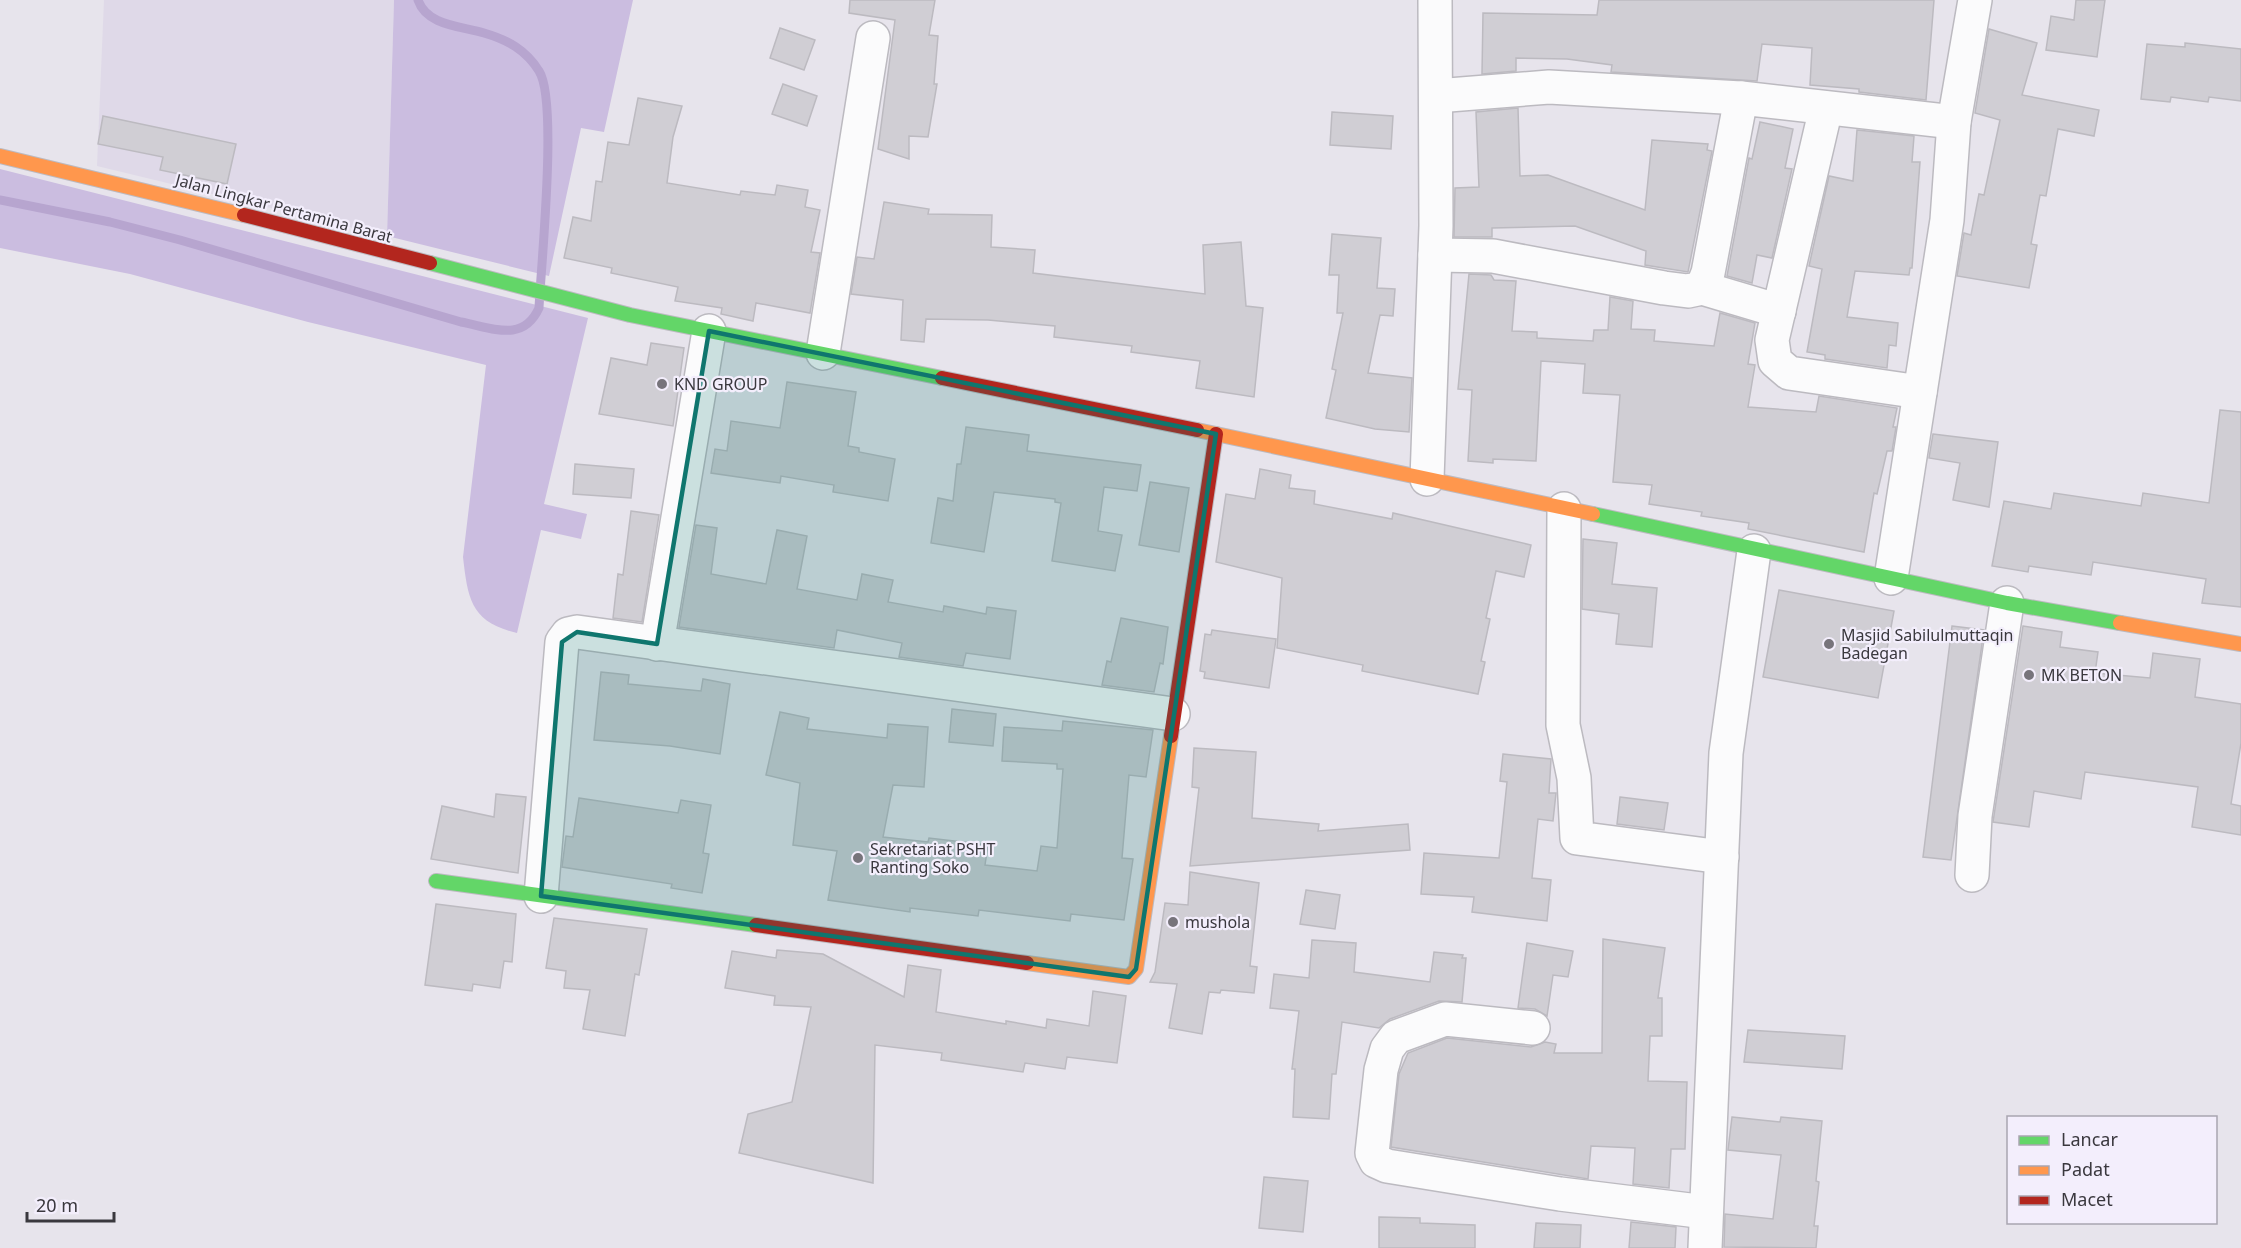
<svg xmlns="http://www.w3.org/2000/svg" width="2241" height="1248" font-family="'Noto Sans',sans-serif">
  <rect width="100%" height="100%" fill="#e7e4ec"/>
  <path fill="#dfd9e8" d="M104 0H394L387 236 97 166Z"/>
  <g fill="#cbbde0">
    <path d="M394 0H633L604 132 581 128 549 276 387 236Z"/>
    <path d="M0 169 588 318 544 504 587 514 581 539 541 530 517 633C471 622 468 600 463 557L486 365 308 322 130 274 0 248Z"/>
  </g>
  <g fill="none" stroke-linecap="round" stroke-linejoin="round">
    <path stroke="#b7a5cf" stroke-width="9" d="M0 200 110 222 180 240 461 322C493 328 523 343 539 308 541 265 558 100 539 71 526 50 508 40 484 33 461 26 427 26 418 0"/>
  </g>
  <g fill="#d0ced4" stroke="#bcbac0" stroke-width="1.5">
    <path d="M850 0H935L929 35 938 36 934 84H937L928 137 909 136V159L878 149 895 20 849 13Z"/>
    <path d="M1599 0H1934L1926 100 1859 92V89L1810 85 1812 48 1762 44 1757 81 1611 72 1612 65 1567 59 1516 58V71L1482 74 1483 13 1597 15Z"/>
    <path d="M2076 0H2105L2097 57 2046 50 2051 16 2074 20Z"/>
    <path d="M780 28 815 40 804 70 770 58Z"/>
    <path d="M1989 29 2037 43 2022 95 2099 110 2094 136 2058 129 2046 196 2040 195 2031 244 2037 245 2029 288 1957 276 1964 233 1971 235 1979 194 1984 195 2000 120 1975 113Z"/>
    <path d="M2185 43 2241 49V101L2209 97 2208 102 2171 97 2170 102 2141 99 2147 44 2185 47Z"/>
    <path d="M783 84 817 96 807 126 772 114Z"/>
    <path d="M638 98 682 106 673 137 667 183 740 195 741 191 775 195 777 185 808 190 805 207 820 210 811 252 820 253 810 313 756 303 753 321 721 314 722 308 675 301 678 287 611 273 612 268 564 258 573 217 591 221 596 181 602 182 608 142 629 145Z"/>
    <path d="M1518 108 1520 176 1548 175 1645 210 1652 140 1708 144 1707 150 1712 151 1688 272 1645 265 1646 251 1575 226 1492 228V237H1454L1455 188 1479 187 1476 112Z"/>
    <path d="M1332 112 1393 116 1391 149 1330 145Z"/>
    <path d="M103 116 236 144 227 184 160 170 163 157 98 144Z"/>
    <path d="M1760 122 1793 129 1785 168 1792 169 1772 258 1757 255 1752 283 1727 276 1749 158 1752 159Z"/>
    <path d="M1857 130 1914 136 1912 162H1920L1912 268H1910L1909 275 1855 271 1847 317 1898 323 1896 346 1889 345 1887 368 1825 359V355L1807 352 1822 269 1809 266 1829 176 1853 181Z"/>
    <path d="M884 202 929 209 928 214 992 215 991 247 1035 250 1033 273 1205 294 1203 245 1241 242 1246 306 1263 308 1254 397 1196 388 1200 361 1131 352 1132 346 1054 337 1055 326 988 320 926 319 924 342 901 340 903 300 851 294 857 257 874 259Z"/>
    <path d="M1332 234 1381 238 1377 288 1395 289 1393 316 1380 315 1368 373 1412 378 1409 432 1375 429 1326 418 1336 370 1332 369 1343 313H1337L1339 275H1329Z"/>
    <path d="M1469 274 1491 275 1494 280 1516 281 1512 331 1537 332V338L1593 341 1594 330H1608L1610 297 1633 301 1631 329 1655 330 1654 341 1714 346 1720 313 1755 323 1748 364 1755 365 1748 407 1816 412 1819 396 1897 408 1893 427H1896L1892 451H1887L1877 494 1874 493 1864 552 1748 529 1749 523 1701 516 1702 512 1649 504 1652 485 1613 482 1620 395 1583 393 1585 364 1541 361 1536 461 1493 459V463L1468 461 1472 390 1458 389Z"/>
    <path d="M651 343 684 348 673 426 599 414 611 358 647 365Z"/>
    <path d="M787 382 856 392 848 446 859 448V452L895 459 888 501 833 492 834 485 781 476 780 483 711 473 715 449 727 451 731 421 780 428Z"/>
    <path d="M2220 410 2241 412V607L2202 603 2206 579 2093 562 2091 575 2029 566 2028 572 1992 566 2004 501 2051 509 2054 493 2141 506 2143 493 2209 503Z"/>
    <path d="M966 427 1029 435 1027 451 1141 465 1137 491 1104 487 1098 531 1122 535 1115 571 1052 561 1061 503 1055 502V499L994 492 984 552 931 543 938 498 953 501 957 464H961Z"/>
    <path d="M1933 434 1998 442 1989 507 1953 500 1960 463 1929 458Z"/>
    <path d="M575 464 634 469 631 498 573 494Z"/>
    <path d="M1260 469 1291 475 1289 488 1315 491 1314 504 1392 519 1393 513 1531 545 1524 577 1496 571 1486 618 1490 619 1481 661 1485 662 1478 694 1362 671 1363 665 1277 648 1282 578 1216 562 1226 494 1255 499Z"/>
    <path d="M1150 482 1189 488 1179 552 1139 545Z"/>
    <path d="M631 511 659 515 642 622 613 618 618 574 623 575Z"/>
    <path d="M696 525 717 528 711 574 766 584 777 530 807 536 797 589 857 600 862 574 893 580 888 602 943 612 944 606 986 614 987 607 1016 611 1010 659 966 653 963 666 899 657 902 643 837 630 834 648 679 627Z"/>
    <path d="M1583 539 1617 543 1612 584 1657 588 1652 647 1616 644 1619 614 1582 609Z"/>
    <path d="M1779 590 1894 611 1878 698 1763 677Z"/>
    <path d="M1121 618 1168 627 1163 664 1160 663 1154 692 1102 685 1107 661 1111 662Z"/>
    <path d="M1952 626 1984 630 1951 860 1923 857Z"/>
    <path d="M2023 626 2062 632 2060 647 2098 652 2095 673 2150 678 2153 653 2200 659 2195 697 2241 704V743L2231 804 2241 806V835L2192 827 2198 787 2085 772 2081 799 2034 791 2029 827 1993 822Z"/>
    <path d="M1212 630 1276 639 1269 688 1204 678 1205 672 1200 671 1205 634 1211 635Z"/>
    <path d="M601 672 629 675 628 684 701 691 703 679 730 684 720 754 670 746 594 740Z"/>
    <path d="M952 709 996 714 993 746 949 742Z"/>
    <path d="M780 712 809 718 807 729 887 738 888 724 928 727 924 787 893 785 883 837 928 842 929 838 988 845 985 865 1037 871 1041 846 1057 848 1063 769H1057V764L1002 761 1004 727 1062 731 1063 721 1153 730 1146 777 1129 775 1122 858 1133 859 1124 920 1071 914 1070 921 979 910 978 916 910 908V912L828 900 837 851 793 845 800 783 766 775Z"/>
    <path d="M1194 748 1256 752 1252 818 1319 824 1318 831 1408 824 1410 850 1190 866 1199 788 1192 787Z"/>
    <path d="M1503 754 1551 759 1549 793H1556L1553 821 1538 819 1532 878 1551 880 1547 921 1472 912 1474 897 1421 894 1424 853 1499 858 1507 782 1500 781Z"/>
    <path d="M496 794 526 797 518 873 431 859 442 806 494 817Z"/>
    <path d="M1620 797 1668 803 1664 830 1617 824Z"/>
    <path d="M579 798 678 813 681 800 711 805 703 853 709 854 702 893 671 888 672 884 562 867 566 836 573 837Z"/>
    <path d="M1190 872 1259 883 1250 966 1257 967 1254 993 1221 990 1220 993 1209 992 1202 1034 1169 1028 1177 984 1150 982 1155 972 1165 903 1188 905Z"/>
    <path d="M1306 890 1340 895 1335 929 1300 924Z"/>
    <path d="M436 904 516 914 512 962 504 961 500 988 473 984 472 991 425 985Z"/>
    <path d="M554 918 647 929 639 975 635 974 625 1036 583 1029 590 990 564 988 566 971 546 968Z"/>
    <path d="M1603 939 1665 948 1658 998H1662V1036H1650L1648 1081 1687 1082 1685 1149H1671L1669 1188 1633 1184 1635 1148 1591 1146 1588 1179 1391 1147 1399 1074 1408 1053 1447 1038 1531 1047 1545 1042 1556 1044 1554 1053H1602Z"/>
    <path d="M1312 940 1356 943 1354 972 1430 982 1434 952 1463 955 1462 958H1466L1462 1002 1439 1001 1390 1019 1379 1028 1342 1022 1336 1074H1332L1329 1119 1293 1117 1295 1069H1292L1299 1011 1270 1008 1274 974 1309 978Z"/>
    <path d="M1527 943 1573 951 1568 977 1553 975 1547 1016 1535 1009 1518 1008Z"/>
    <path d="M777 950 823 954 904 997 908 965 941 970 936 1012 1006 1024V1021L1046 1028 1047 1019 1089 1026 1093 991 1126 996 1117 1063 1067 1057 1065 1069 1025 1063 1023 1072 941 1060 942 1053 875 1045 873 1183 739 1153 748 1114 792 1102 811 1007 774 1005 775 996 725 988 732 951 776 958Z"/>
    <path d="M1748 1030 1845 1036 1842 1069 1744 1062Z"/>
    <path d="M1732 1117 1780 1122 1781 1117 1822 1121 1816 1181 1819 1182 1814 1226H1818L1816 1248 1724 1247 1725 1214 1773 1219 1781 1155 1728 1150Z"/>
    <path d="M1264 1177 1308 1181 1303 1232 1259 1228Z"/>
    <path d="M1379 1217 1420 1218V1223L1475 1225V1248H1379Z"/>
    <path d="M1631 1222 1676 1227 1675 1248H1629Z"/>
    <path d="M1536 1223 1581 1225 1580 1248H1534Z"/>
  </g>
  <g fill="none" stroke-linecap="round" stroke-linejoin="round">
    <g stroke="#bcbac0" stroke-width="36">
      <g id="street">
        <path d="M1436 96 1549 87 1741 98"/>
        <path d="M1826 108 1772 340 1775 361 1789 373 1920 392"/>
        <path d="M1435 255 1493 256 1664 288 1688 291 1702 288 1708 273 1741 98 1954 122"/>
        <path d="M1702 288 1779 311"/>
        <path d="M823 353 873 38"/>
        <path d="M1427 479 1436 226 1435 0"/>
        <path d="M1564 509 1563 725 1574 778 1577 838 1722 857"/>
        <path d="M1891 578 1947 220 1954 122 1975 0"/>
        <path d="M657 644 709 331"/>
        <path d="M1972 875 1975 816 2007 603"/>
        <path d="M541 896 562 642 568 634 577 632 1173 714"/>
        <path d="M1533 1028 1445 1019 1396 1037 1387 1049 1381 1070 1372 1153 1376 1161 1387 1166 1560 1194 1706 1212"/>
        <path d="M1705 1248 1726 753 1754 551"/>
      </g>
    </g>
    <g stroke="#bcbac0" stroke-width="16">
      <g id="fast">
        <path d="M430 263 630 315 942 378"/>
        <path d="M1593 514 2007 603 2120 623"/>
        <path d="M436 881 756 925"/>
      </g>
    </g>
    <g stroke="#bcbac0" stroke-width="16">
      <g id="slow">
        <path d="M0 156 244 215"/>
        <path d="M1197 430 1593 514"/>
        <path d="M2120 623 2241 644"/>
        <path d="M1027 963 1129 977 1136 969 1171 736"/>
      </g>
    </g>
    <g stroke="#bcbac0" stroke-width="16">
      <g id="jam">
        <path d="M244 215 430 263"/>
        <path d="M942 378 1197 430"/>
        <path d="M1171 736 1216 434"/>
        <path d="M756 925 1027 963"/>
      </g>
    </g>
    <use href="#street" stroke="#fbfbfc" stroke-width="33"/>
    <use href="#fast" stroke="#63d668" stroke-width="14"/>
    <use href="#slow" stroke="#ff974d" stroke-width="14"/>
    <use href="#jam" stroke="#b3261e" stroke-width="14"/>
  </g>
  <path fill="#0f766e" fill-opacity="0.2" stroke="#0f766e" stroke-width="4.5" stroke-linejoin="round" d="M709 331 1216 434 1136 969 1129 977 541 896 562 642 577 632 657 644Z"/>
  <g fill="#77747b" stroke="#f3eefc" stroke-width="2">
    <circle cx="662" cy="384" r="6"/>
    <circle cx="1829" cy="644" r="6"/>
    <circle cx="2029" cy="675" r="6"/>
    <circle cx="858" cy="858" r="6"/>
    <circle cx="1173" cy="922" r="6"/>
  </g>
  <g text-anchor="middle" dominant-baseline="central" stroke-width="4.5" stroke-linejoin="round" paint-order="stroke">
    <g font-size="16" fill="#3a383e" stroke="#f3eefc">
      <text transform="translate(284 208) rotate(15)">Jalan Lingkar Pertamina Barat</text>
    </g>
    <g font-size="16" fill="#3a383e" stroke="#f3eefc" text-anchor="start">
      <text x="674" y="384">KND GROUP</text>
      <text x="1841" y="635">Masjid Sabilulmuttaqin<tspan x="1841" dy="18">Badegan</tspan></text>
      <text x="2041" y="675">MK BETON</text>
      <text x="870" y="849">Sekretariat PSHT<tspan x="870" dy="18">Ranting Soko</tspan></text>
      <text x="1185" y="922">mushola</text>
    </g>
  </g>
  <rect x="2007" y="1116" width="210" height="108" fill="#f3eefc" stroke="#a9a5b0" stroke-width="1.5"/>
  <rect x="2019" y="1136" width="30" height="9" fill="#63d668" stroke="#a9a5b0" stroke-width="1.5"/>
  <text x="2061" y="1146" font-size="18" fill="#3a383e">Lancar</text>
  <rect x="2019" y="1166" width="30" height="9" fill="#ff974d" stroke="#a9a5b0" stroke-width="1.5"/>
  <text x="2061" y="1176" font-size="18" fill="#3a383e">Padat</text>
  <rect x="2019" y="1196" width="30" height="9" fill="#b3261e" stroke="#a9a5b0" stroke-width="1.5"/>
  <text x="2061" y="1206" font-size="18" fill="#3a383e">Macet</text>
  <path d="M27 1212v9h87v-9" fill="none" stroke="#3a383e" stroke-width="3"/>
  <text x="36" y="1212" font-size="18" fill="#3a383e" stroke="#f3eefc" stroke-width="4.5" paint-order="stroke">20 m</text>
</svg>
